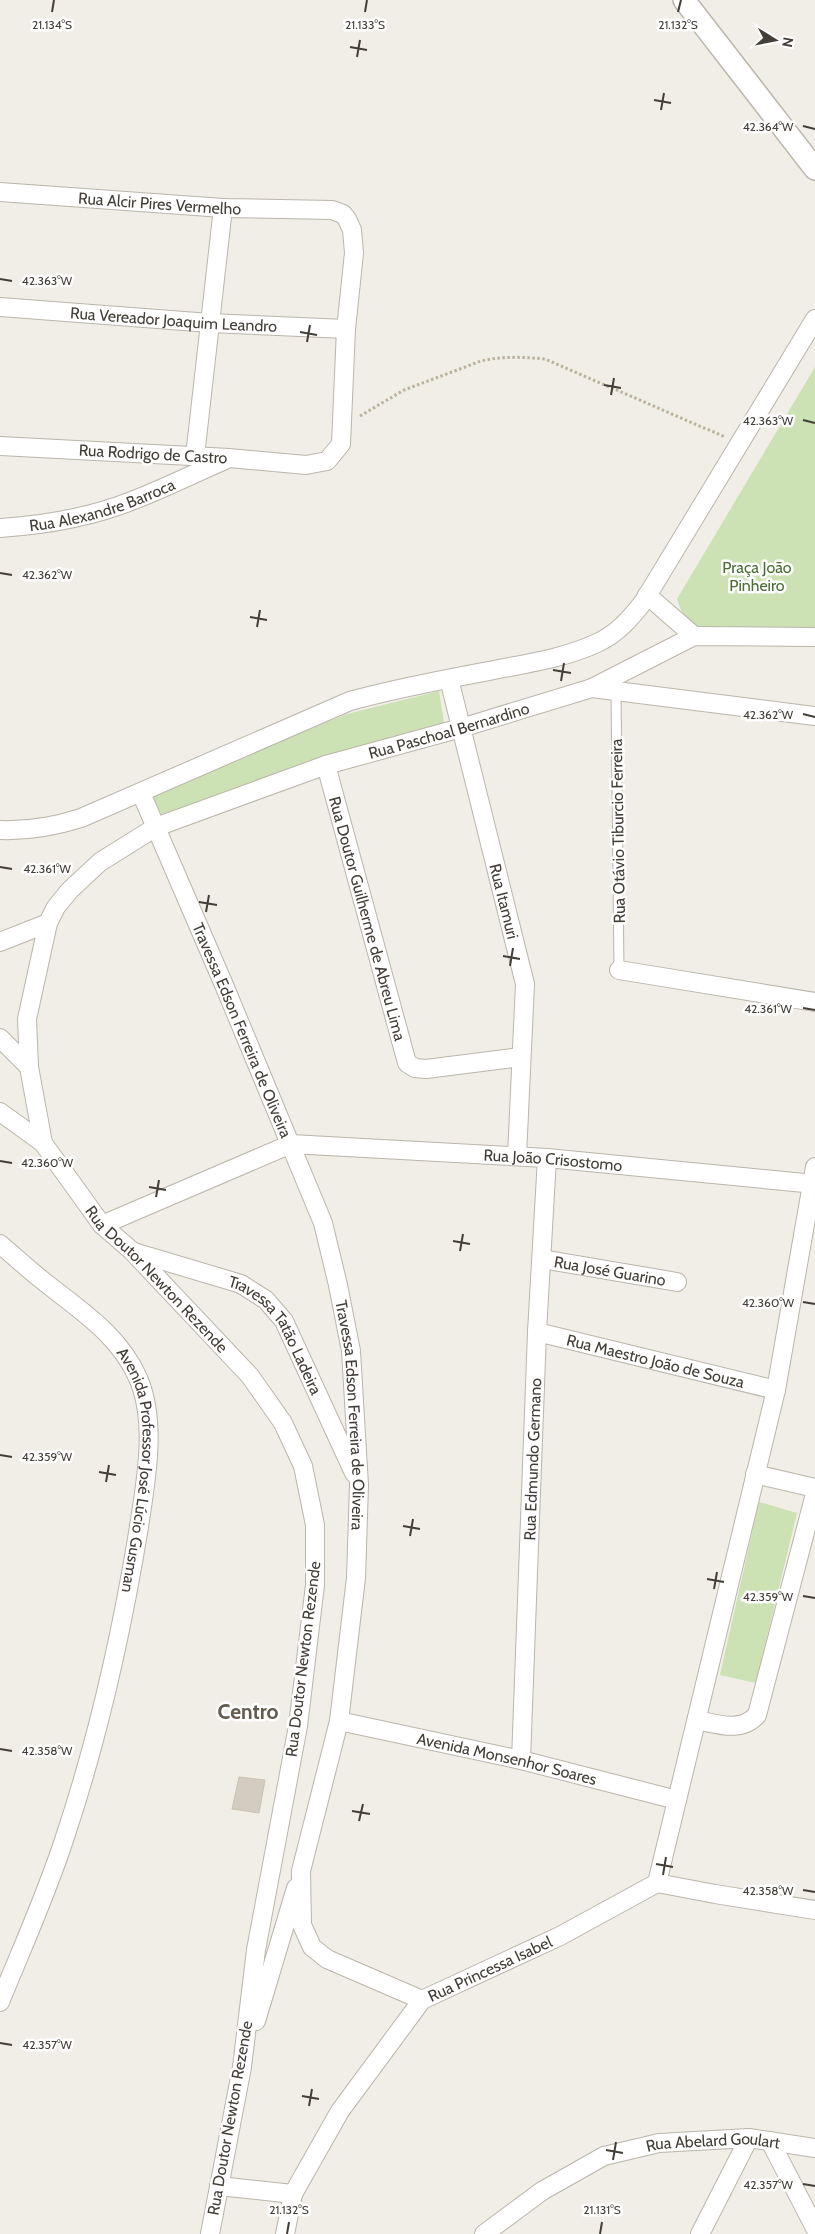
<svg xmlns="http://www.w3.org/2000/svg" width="815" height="2234" font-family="Cabin,sans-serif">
  <rect width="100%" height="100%" fill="#f1eee7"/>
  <g fill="#cce1b4">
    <path d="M815 367V638L704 631 686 624 677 599Z"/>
    <path d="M439 691 444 723 316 761 164 819 151 793 347 714Z"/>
    <path d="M759 1502 797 1513 756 1683 720 1675Z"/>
  </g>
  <path fill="#d4ccc0" stroke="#cbc1b2" d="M239 1777 265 1780 259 1813 232 1809Z"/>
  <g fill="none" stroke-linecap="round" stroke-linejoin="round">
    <g stroke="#bbb5aa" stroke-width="11">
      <path id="service" d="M616 692 619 970"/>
    </g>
    <g stroke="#bbb5aa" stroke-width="20">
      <g id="minor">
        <path id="s1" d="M0 192 223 208 332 210 343 214 347 219 352 230 354 253 346 329 341 444 327 461 306 465 229 458 0 446"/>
        <path id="s2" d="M0 307 210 323 346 329"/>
        <path d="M195 456 223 208"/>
        <path id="s3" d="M0 528C46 525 92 517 134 500 165 488 195 473 225 460"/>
        <path d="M647 595 694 636"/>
        <path id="s4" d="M449 679 525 984 517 1156"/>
        <path d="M592 688 694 636 815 637"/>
        <path id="s5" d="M326 765 407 1063 415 1068 426 1069 521 1057"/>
        <path id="s6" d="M141 793 224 985 323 1223 338 1285 351 1351 359 1485 356 1578 339 1721 301 1871 302 1925 312 1947 327 1959 422 2000"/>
        <path d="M0 830C29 831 53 827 81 818L350 701C397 688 446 679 494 670 529 663 565 658 597 643 617 634 631 618 644 601L815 319"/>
        <path d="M0 942 48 923"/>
        <path d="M619 970 815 1002"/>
        <path d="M0 1038 29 1067"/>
        <path id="s7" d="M0 1112 43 1143 102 1225 132 1251 250 1376 283 1423 303 1466 315 1525V1585L298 1726 256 1950 242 2067 210 2234"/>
        <path id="s8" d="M43 1143 29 1067 27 1019 48 923 56 907 70 890 100 862 156 827 326 765 461 728 592 688 815 716"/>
        <path id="s9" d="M102 1225 291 1144 547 1158 815 1184"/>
        <path id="s10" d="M0 1244C14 1256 27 1268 42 1280 78 1309 119 1334 138 1378 158 1423 145 1486 138 1533 121 1636 98 1738 65 1837 47 1893 22 1948 0 2002"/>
        <path id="s11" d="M134 1252 241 1284 266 1300 284 1321 354 1473"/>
        <path id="s12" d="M542 1259 677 1282"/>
        <path id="s13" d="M537 1332 776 1390"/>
        <path d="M755 1474 815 1488"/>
        <path d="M697 1720C717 1724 741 1733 757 1715L815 1494"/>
        <path id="s14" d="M339 1721 521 1760 677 1800"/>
        <path id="s15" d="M521 1760 537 1332 547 1158"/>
        <path d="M657 1883 776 1390 815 1167"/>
        <path d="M657 1883 715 1894 815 1910"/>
        <path d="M256 2021 296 1888"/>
        <path d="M770 2141 815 2228"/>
        <path d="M219 2186 293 2194"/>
        <path id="s16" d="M285 2234 293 2194 340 2111 422 2000 560 1936 657 1883"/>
        <path id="s17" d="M484 2234 542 2191 604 2156 659 2143 749 2138 815 2148"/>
        <path d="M700 2234 749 2138"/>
      </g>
    </g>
    <g stroke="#bbb5aa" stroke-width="24">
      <path id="tertiary" d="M684 0 815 169"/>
    </g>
    <path stroke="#bbb19d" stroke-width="3" stroke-dasharray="2.5 2.5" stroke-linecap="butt" d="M360 416 404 390 481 361C502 356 523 357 545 359L725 437"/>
    <use href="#service" stroke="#fff" stroke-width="9"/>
    <use href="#minor" stroke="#fff" stroke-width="18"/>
    <use href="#tertiary" stroke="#fff" stroke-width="21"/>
  </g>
  <path fill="none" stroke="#433e37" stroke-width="2" d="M52 12 54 0M365 12 367 0M678 12 681 0M350 47 367 50M357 57 360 40M654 100 671 103M661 110 664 93M803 126 815 129M0 279 12 281M300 332 317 335M307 342 310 325M604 385 621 388M611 395 614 378M803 420 815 423M0 573 12 575M250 617 267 620M257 627 260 610M553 670 571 673M561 681 564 663M803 714 815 717M0 867 12 869M199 902 217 905M206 912 209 895M503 956 520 959M510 966 513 948M803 1008 815 1010M0 1161 12 1163M149 1187 166 1190M156 1197 159 1180M453 1241 470 1244M460 1251 463 1234M803 1302 815 1304M0 1455 12 1457M99 1472 116 1475M106 1482 109 1465M403 1526 420 1529M410 1536 413 1519M707 1579 724 1582M714 1589 717 1572M803 1596 815 1598M0 1749 12 1751M352 1811 370 1814M359 1821 363 1804M656 1864 673 1867M663 1875 666 1857M803 1890 815 1892M0 2043 12 2045M302 2096 319 2099M309 2106 312 2089M606 2150 623 2153M613 2160 616 2142M803 2184 815 2186M287 2234 289 2222M600 2234 602 2222"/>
  <g text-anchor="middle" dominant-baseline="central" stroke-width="5" stroke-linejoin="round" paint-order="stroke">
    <g font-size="16" fill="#433e37" stroke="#fff">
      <text stroke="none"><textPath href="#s1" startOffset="160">Rua Alcir Pires Vermelho</textPath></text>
      <text stroke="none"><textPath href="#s2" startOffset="174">Rua Vereador Joaquim Leandro</textPath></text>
      <text transform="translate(153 454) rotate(3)">Rua Rodrigo de Castro</text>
      <text stroke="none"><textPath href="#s3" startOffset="105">Rua Alexandre Barroca</textPath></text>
      <text stroke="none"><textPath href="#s8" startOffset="679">Rua Paschoal Bernardino</textPath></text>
      <text transform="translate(618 831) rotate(-91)">Rua Otávio Tiburcio Ferreira</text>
      <text stroke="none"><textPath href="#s4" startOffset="229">Rua Itamuri</textPath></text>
      <text stroke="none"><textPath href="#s5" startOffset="159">Rua Doutor Guilherme de Abreu Lima</textPath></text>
      <text stroke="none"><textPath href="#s6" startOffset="258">Travessa Edson Ferreira de Oliveira</textPath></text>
      <text stroke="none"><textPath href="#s9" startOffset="468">Rua João Crisostomo</textPath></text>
      <text stroke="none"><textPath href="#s12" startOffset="69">Rua José Guarino</textPath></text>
      <text stroke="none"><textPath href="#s7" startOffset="231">Rua Doutor Newton Rezende</textPath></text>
      <text stroke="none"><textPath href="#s11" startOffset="174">Travessa Tatão Ladeira</textPath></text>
      <text stroke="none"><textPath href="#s13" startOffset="122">Rua Maestro João de Souza</textPath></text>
      <text stroke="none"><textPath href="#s6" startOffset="662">Travessa Edson Ferreira de Oliveira</textPath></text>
      <text stroke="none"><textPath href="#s15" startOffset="301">Rua Edmundo Germano</textPath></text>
      <text stroke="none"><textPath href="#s10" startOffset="286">Avenida Professor José Lúcio Gusman</textPath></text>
      <text transform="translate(303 1659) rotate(-83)">Rua Doutor Newton Rezende</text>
      <text stroke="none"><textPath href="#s14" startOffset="172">Avenida Monsenhor Soares</textPath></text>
      <text stroke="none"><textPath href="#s16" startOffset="349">Rua Princessa Isabel</textPath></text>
      <text transform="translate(230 2118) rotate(-80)">Rua Doutor Newton Rezende</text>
      <text stroke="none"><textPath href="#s17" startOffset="254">Rua Abelard Goulart</textPath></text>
    </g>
    <g font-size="16" fill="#486e31" stroke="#fff">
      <text x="757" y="567">Praça João<tspan x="757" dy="18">Pinheiro</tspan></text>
    </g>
    <g font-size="21" font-weight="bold" fill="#655c4f" stroke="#fff">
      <text x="248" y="1711">Centro</text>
    </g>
  </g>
  <g font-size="12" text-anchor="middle" fill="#433e37" stroke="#fff" stroke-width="5" stroke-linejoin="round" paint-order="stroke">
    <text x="365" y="29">21.133°S</text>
    <text x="52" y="29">21.134°S</text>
    <text x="678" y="29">21.132°S</text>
    <text x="768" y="131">42.364°W</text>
    <text x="47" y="285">42.363°W</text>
    <text x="768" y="425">42.363°W</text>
    <text x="47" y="579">42.362°W</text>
    <text x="768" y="719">42.362°W</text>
    <text x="47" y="873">42.361°W</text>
    <text x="768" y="1013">42.361°W</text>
    <text x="47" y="1167">42.360°W</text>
    <text x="768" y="1307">42.360°W</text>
    <text x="47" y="1461">42.359°W</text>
    <text x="768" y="1601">42.359°W</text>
    <text x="47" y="1755">42.358°W</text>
    <text x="768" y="1895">42.358°W</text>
    <text x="47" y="2049">42.357°W</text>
    <text x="768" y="2189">42.357°W</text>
    <text x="289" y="2214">21.132°S</text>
    <text x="602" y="2214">21.131°S</text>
  </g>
  <g transform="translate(775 40) rotate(100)" stroke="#ffffff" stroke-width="4" paint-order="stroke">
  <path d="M0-4L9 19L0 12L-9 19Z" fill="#433e37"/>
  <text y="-8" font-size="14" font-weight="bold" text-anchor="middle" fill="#433e37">N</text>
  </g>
</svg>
